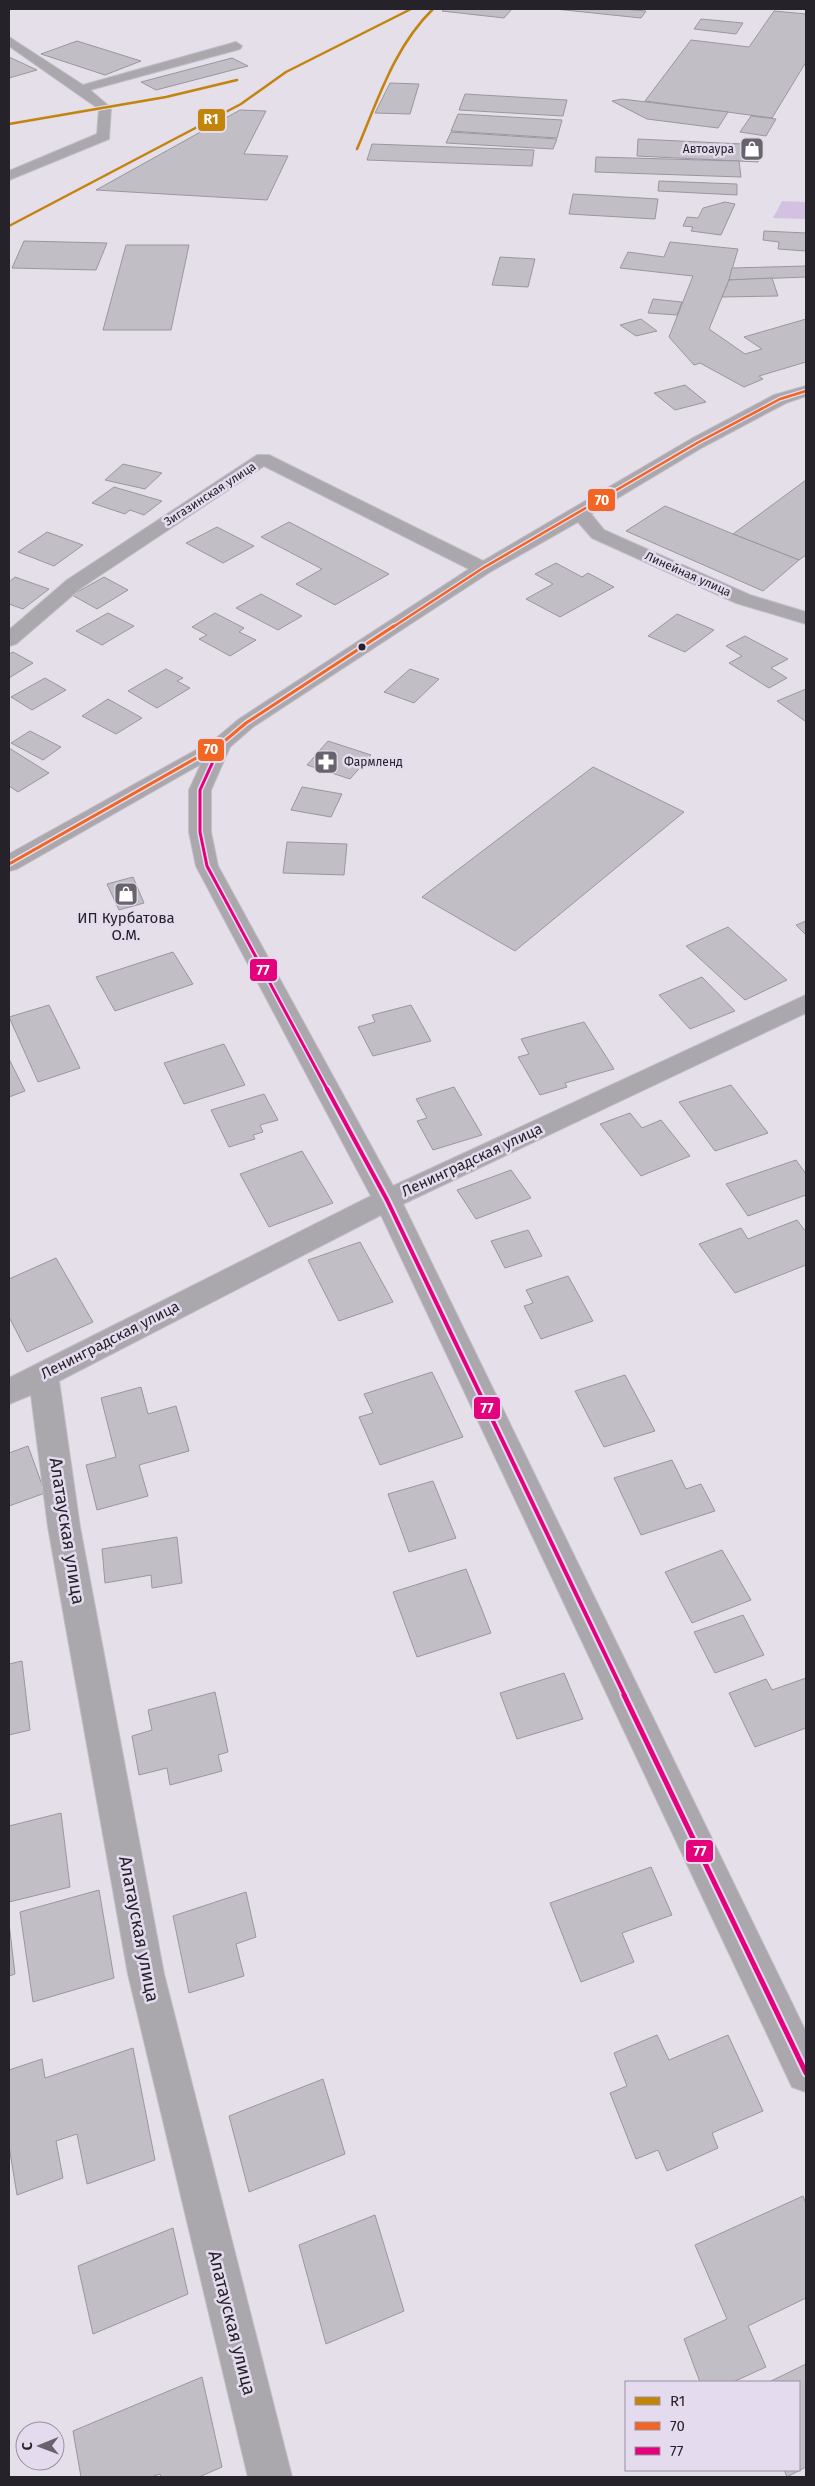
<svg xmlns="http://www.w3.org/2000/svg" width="815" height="2486" font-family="'Fira Sans',sans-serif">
  <rect width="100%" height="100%" fill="#e5dfea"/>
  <path fill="#d2c1e0" d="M782 201 806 202V219L773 218Z"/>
  <g fill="#c2bec6" stroke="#9b969e">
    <path d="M445 9H512L504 18 442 11Z"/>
    <path d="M555 9H622L646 11 641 18Z"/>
    <path d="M774 11 806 14V62L772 118 645 101 691 40 749 47Z"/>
    <path d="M701 19 743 23 736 34 694 29Z"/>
    <path d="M77 41 141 61 105 75 41 54Z"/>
    <path d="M9 57 37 70 9 78Z"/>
    <path d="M232 58 248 66 156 90 141 82Z"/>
    <path d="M390 83 419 84 410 114 375 113Z"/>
    <path d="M465 94 567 100 563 116 459 110Z"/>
    <path d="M622 99 728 112 718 128 647 119 612 101Z"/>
    <path d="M240 110 266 111 244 154 288 156 267 200 96 190Z"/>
    <path d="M458 114 562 120 557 138 451 131Z"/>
    <path d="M751 116 776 119 766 136 740 132Z"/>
    <path d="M451 132 557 139 553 149 446 143Z"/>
    <path d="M638 139 763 145 758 162 637 156Z"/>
    <path d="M372 144 534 150 532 166 367 160Z"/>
    <path d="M596 157 739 161 741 177 595 172Z"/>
    <path d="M659 181 737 184V195L658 191Z"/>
    <path d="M573 194 658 199 655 219 569 214Z"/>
    <path d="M725 202 735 204 721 235 691 231 693 227 683 226 687 217 698 218 703 208Z"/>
    <path d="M764 231 806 233V251L778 249 779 242 763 240Z"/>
    <path d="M24 241 107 243 96 270 12 268Z"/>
    <path d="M670 242 738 249 729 280 709 329 745 354 762 349 744 337 806 319V362L759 376 763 379 744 387 700 363 694 365 669 337 693 276 620 268 628 252 664 257Z"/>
    <path d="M126 245H189L171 330H103Z"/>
    <path d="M500 257 535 259 528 287 492 285Z"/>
    <path d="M806 266V277L729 280 732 268Z"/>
    <path d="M772 278 778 296 722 297 729 280Z"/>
    <path d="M653 299 682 302 677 315 648 313Z"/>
    <path d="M641 319 657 331 636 336 620 325Z"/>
    <path d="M685 385 706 402 675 410 654 393Z"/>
    <path d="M123 464 162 473 145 489 105 480Z"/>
    <path d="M806 480V555L799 560 733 534Z"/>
    <path d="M114 487 162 501 144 515 130 510 125 514 92 503Z"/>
    <path d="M665 506 733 534 799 560 763 591 626 531Z"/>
    <path d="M289 522 389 574 335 605 296 584 322 569 261 537Z"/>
    <path d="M217 527 254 546 223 563 186 543Z"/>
    <path d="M47 532 83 545 54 566 18 552Z"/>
    <path d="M556 563 582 577 588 573 614 587 560 617 526 599 553 584 535 574Z"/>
    <path d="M15 577 49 589 23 609 9 604V582Z"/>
    <path d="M104 577 128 590 97 609 72 595Z"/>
    <path d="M261 594 302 616 278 630 236 608Z"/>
    <path d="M108 613 134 626 102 645 76 631Z"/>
    <path d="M215 613 244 628 239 632 256 640 230 656 199 639 207 635 192 627Z"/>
    <path d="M677 614 714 630 685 652 648 636Z"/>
    <path d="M745 636 788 659 771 668 787 678 769 688 729 663 742 656 726 646Z"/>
    <path d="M13 652 33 663 9 678V654Z"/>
    <path d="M166 669 183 678 177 681 190 688 157 708 128 691Z"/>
    <path d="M410 669 439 679 414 703 384 692Z"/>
    <path d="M45 678 66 690 32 710 11 697Z"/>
    <path d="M806 689V720L805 721 777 701Z"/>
    <path d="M108 699 142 718 116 734 82 716Z"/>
    <path d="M30 731 61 747 43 760 11 743Z"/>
    <path d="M328 741 371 755 350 779 307 765Z"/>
    <path d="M9 748 49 773 18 792 9 786Z"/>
    <path d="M593 767 684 812 515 951 422 897Z"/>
    <path d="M302 787 342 794 331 817 291 810Z"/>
    <path d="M287 842 347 844 344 875 283 873Z"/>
    <path d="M133 877 144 903 119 910 107 884Z"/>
    <path d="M806 921V935L796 925Z"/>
    <path d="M728 927 787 980 745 1000 686 946Z"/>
    <path d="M173 952 193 984 115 1011 96 977Z"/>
    <path d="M702 977 735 1011 690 1029 659 995Z"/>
    <path d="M49 1005 80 1068 38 1082 9 1017Z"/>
    <path d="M411 1005 431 1041 373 1056 358 1027 375 1022 372 1015Z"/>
    <path d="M584 1022 614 1069 565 1083 567 1087 540 1095 518 1057 529 1054 521 1039Z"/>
    <path d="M224 1044 245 1085 184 1104 164 1063Z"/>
    <path d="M9 1059 25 1091 9 1097Z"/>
    <path d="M731 1085 768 1133 715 1151 679 1102Z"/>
    <path d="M454 1087 482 1135 433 1150 417 1121 427 1118 416 1099Z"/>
    <path d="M264 1094 278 1120 260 1125 263 1132 253 1135 255 1139 229 1147 211 1110Z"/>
    <path d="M630 1113 642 1128 661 1120 690 1156 641 1176 600 1124Z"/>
    <path d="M302 1151 333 1203 269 1227 240 1174Z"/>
    <path d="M796 1160 806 1174V1195L748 1216 726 1184Z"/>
    <path d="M511 1170 531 1198 476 1219 457 1190Z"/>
    <path d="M797 1220 806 1232V1265L735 1293 699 1244 741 1228 748 1239Z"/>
    <path d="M528 1230 542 1256 505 1268 491 1241Z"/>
    <path d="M360 1242 393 1302 339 1321 308 1260Z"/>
    <path d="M56 1258 93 1322 27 1352 9 1317V1279Z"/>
    <path d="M568 1276 593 1321 541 1339 524 1306 533 1303 526 1290Z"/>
    <path d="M432 1372 463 1437 380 1465 359 1417 373 1413 364 1394Z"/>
    <path d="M625 1375 655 1431 604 1447 575 1391Z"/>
    <path d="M141 1387 148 1414 176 1406 189 1451 139 1465 148 1496 97 1510 86 1465 116 1457 101 1398Z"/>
    <path d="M28 1446 45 1493 9 1506V1453Z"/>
    <path d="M672 1460 686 1489 701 1484 715 1511 641 1535 614 1478Z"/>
    <path d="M433 1481 456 1538 409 1552 388 1494Z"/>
    <path d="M177 1537 182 1583 152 1588 151 1575 105 1583 102 1549Z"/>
    <path d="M722 1550 751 1600 692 1623 665 1572Z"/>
    <path d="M466 1569 491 1633 417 1657 393 1592Z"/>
    <path d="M743 1615 764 1655 715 1673 694 1632Z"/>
    <path d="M22 1661 30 1730 9 1735V1664Z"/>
    <path d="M564 1673 583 1719 517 1739 500 1693Z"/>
    <path d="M806 1678V1728L755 1747 729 1693 766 1679 772 1690Z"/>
    <path d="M215 1692 228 1752 218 1755 222 1771 170 1785 167 1768 139 1775 132 1736 152 1730 148 1710Z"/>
    <path d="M61 1813 70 1887 9 1902V1826Z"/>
    <path d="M651 1867 672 1915 622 1933 634 1962 581 1982 550 1903Z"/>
    <path d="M99 1890 114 1978 33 2002 20 1912Z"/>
    <path d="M246 1892 256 1937 236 1944 244 1976 189 1993 173 1916Z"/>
    <path d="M9 1923 15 1974 9 1976Z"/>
    <path d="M657 2035 669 2060 728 2035 763 2111 712 2133 718 2148 667 2171 658 2150 636 2159 610 2093 627 2086 614 2053Z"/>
    <path d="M133 2048 155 2160 87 2184 77 2134 56 2141 63 2178 17 2195 9 2146V2070L42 2059 45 2078Z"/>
    <path d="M323 2079 345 2154 249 2192 229 2116Z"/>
    <path d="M803 2196 806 2204V2298L748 2326 766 2367 733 2382H700L684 2339 727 2319 695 2245Z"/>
    <path d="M375 2215 404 2311 326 2344 299 2245Z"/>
    <path d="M173 2228 188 2294 93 2334 78 2266Z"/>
    <path d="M806 2364V2467L787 2477 784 2470H799V2382H769Z"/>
    <path d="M202 2377 222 2467 199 2477H161L160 2474 151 2477H81L73 2431Z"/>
  </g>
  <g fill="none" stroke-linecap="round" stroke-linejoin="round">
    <g stroke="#c2bec6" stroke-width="2">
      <g id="minor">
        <path d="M9 37 83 85 236 42 242 46 240 49 90 90 111 108 109 139 9 180V171L97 134 99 109 9 46Z"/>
        <path d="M806 386V396L786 403 703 447 591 514 604 530 750 595 806 612V624L736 603 592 538 578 522 490 572 253 727 230 747 211 790V832L218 866 393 1186 806 995V1013L403 1204 806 2032V2092L792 2087 381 1215 59 1381 80 1527 164 1974 292 2477H248L128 1974 48 1527 31 1395 9 1404V1378L371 1196 196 866 189 832V790L201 764 17 869 9 871V854L214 740 239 719 469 569 264 466 81 588 16 644 9 646V630L67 580 257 455H269L483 561 691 439 774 395Z"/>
      </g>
    </g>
    <use href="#minor" fill="#aaa8ad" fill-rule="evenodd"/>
    <g stroke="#e5dbee" stroke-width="5">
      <path id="bus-1-far1" d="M393 627 483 568 697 443 780 399 806 391"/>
    </g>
    <g stroke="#e5dbee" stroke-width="6">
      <path id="bus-1" d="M9 864 221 744 246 723 394 626"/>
    </g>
    <g stroke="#e5dbee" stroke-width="6">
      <path id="bus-2-far2" d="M221 744 200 790V832L207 866 328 1091"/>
    </g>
    <g stroke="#e5dbee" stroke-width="8">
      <path id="bus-2-far1" d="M327 1089 387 1200 625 1696"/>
    </g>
    <g stroke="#e5dbee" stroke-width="9">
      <path id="bus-2" d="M624 1695 806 2073"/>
    </g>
    <use href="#bus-1-far1" stroke="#f26522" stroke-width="2.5"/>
    <use href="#bus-1" stroke="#f26522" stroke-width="3"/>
    <use href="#bus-2-far2" stroke="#e5007d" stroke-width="3"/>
    <use href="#bus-2-far1" stroke="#e5007d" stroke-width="4"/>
    <use href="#bus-2" stroke="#e5007d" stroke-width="5"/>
    <g stroke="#e5dbee" stroke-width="4.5">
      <g id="rail-1">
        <path d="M9 124 166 97 237 80"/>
        <path d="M357 149C378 100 394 47 433 9"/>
        <path d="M9 226 241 104 286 72 411 9"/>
      </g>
    </g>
    <use href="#rail-1" stroke="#c2850a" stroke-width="2.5"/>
  </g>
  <defs>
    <g id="shop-square" transform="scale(1.25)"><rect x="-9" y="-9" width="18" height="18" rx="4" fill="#68646d" stroke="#e5dbee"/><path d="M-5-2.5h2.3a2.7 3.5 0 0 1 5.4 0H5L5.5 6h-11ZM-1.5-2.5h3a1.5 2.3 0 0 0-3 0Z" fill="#fff"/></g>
    <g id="pharmacy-square" transform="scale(1.25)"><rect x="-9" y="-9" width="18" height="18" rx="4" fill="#68646d" stroke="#e5dbee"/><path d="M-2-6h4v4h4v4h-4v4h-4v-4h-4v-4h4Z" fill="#fff"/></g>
  </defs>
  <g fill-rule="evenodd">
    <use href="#shop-square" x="752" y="149"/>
    <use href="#pharmacy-square" x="326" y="762"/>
    <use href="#shop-square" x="126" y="894"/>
  </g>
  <circle fill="#252229" stroke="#e5dbee" stroke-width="2" cx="362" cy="647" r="4.5"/>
  <g text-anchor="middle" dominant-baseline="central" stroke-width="5" stroke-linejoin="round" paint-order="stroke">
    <g font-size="12" fill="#252229" stroke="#e5dbee" text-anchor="end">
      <text x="734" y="149">Автоаура</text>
      <text x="344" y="762" text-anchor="start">Фармленд</text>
    </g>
    <g font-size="12" fill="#252229" stroke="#e5dbee">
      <text transform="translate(210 494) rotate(-33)">Зигазинская улица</text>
      <text transform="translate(688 574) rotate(24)">Линейная улица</text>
    </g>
    <g font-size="15" fill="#252229" stroke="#e5dbee">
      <text x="126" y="918">ИП Курбатова<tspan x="126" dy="17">О.М.</tspan></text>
    </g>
    <g font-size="15" fill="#252229" stroke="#e5dbee">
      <text transform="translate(472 1160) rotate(-25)">Ленинградская улица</text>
      <text transform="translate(110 1340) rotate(-27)">Ленинградская улица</text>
    </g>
    <g font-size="18" fill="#252229" stroke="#e5dbee">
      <text transform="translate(67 1531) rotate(81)">Алатауская улица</text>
      <text transform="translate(139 1929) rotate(79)">Алатауская улица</text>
      <text transform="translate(232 2323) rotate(76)">Алатауская улица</text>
    </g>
  </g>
  <g stroke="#e5dbee" stroke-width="2">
    <rect x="197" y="108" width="29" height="24" rx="5" fill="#c2850a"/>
    <rect x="587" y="488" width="29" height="24" rx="5" fill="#f26522"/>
    <rect x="197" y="738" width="28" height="24" rx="5" fill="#f26522"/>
    <rect x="249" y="958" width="29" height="24" rx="5" fill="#e5007d"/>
    <rect x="473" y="1396" width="28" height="24" rx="5" fill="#e5007d"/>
    <rect x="685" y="1839" width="29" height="24" rx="5" fill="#e5007d"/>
  </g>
  <g font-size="14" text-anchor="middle" font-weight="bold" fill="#fff">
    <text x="211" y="124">R1</text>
    <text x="602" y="505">70</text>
    <text x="211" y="754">70</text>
    <text x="263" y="975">77</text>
    <text x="487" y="1413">77</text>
    <text x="700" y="1856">77</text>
  </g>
  <rect width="815" height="2486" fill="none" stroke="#252229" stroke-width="20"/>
  <rect x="625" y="2381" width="175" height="90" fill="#e5dbee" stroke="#98919f"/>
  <rect x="635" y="2397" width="25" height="8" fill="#c2850a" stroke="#98919f"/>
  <text x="670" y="2406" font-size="15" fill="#252229">R1</text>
  <rect x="635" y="2422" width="25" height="8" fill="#f26522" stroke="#98919f"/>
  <text x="670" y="2431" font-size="15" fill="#252229">70</text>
  <rect x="635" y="2447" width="25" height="8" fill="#e5007d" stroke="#98919f"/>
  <text x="670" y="2456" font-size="15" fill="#252229">77</text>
  <g transform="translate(40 2446) rotate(269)"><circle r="24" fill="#e5dbee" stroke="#98919f"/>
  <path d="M0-4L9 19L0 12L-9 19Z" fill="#68646d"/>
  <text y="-8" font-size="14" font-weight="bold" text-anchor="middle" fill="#252229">С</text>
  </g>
</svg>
